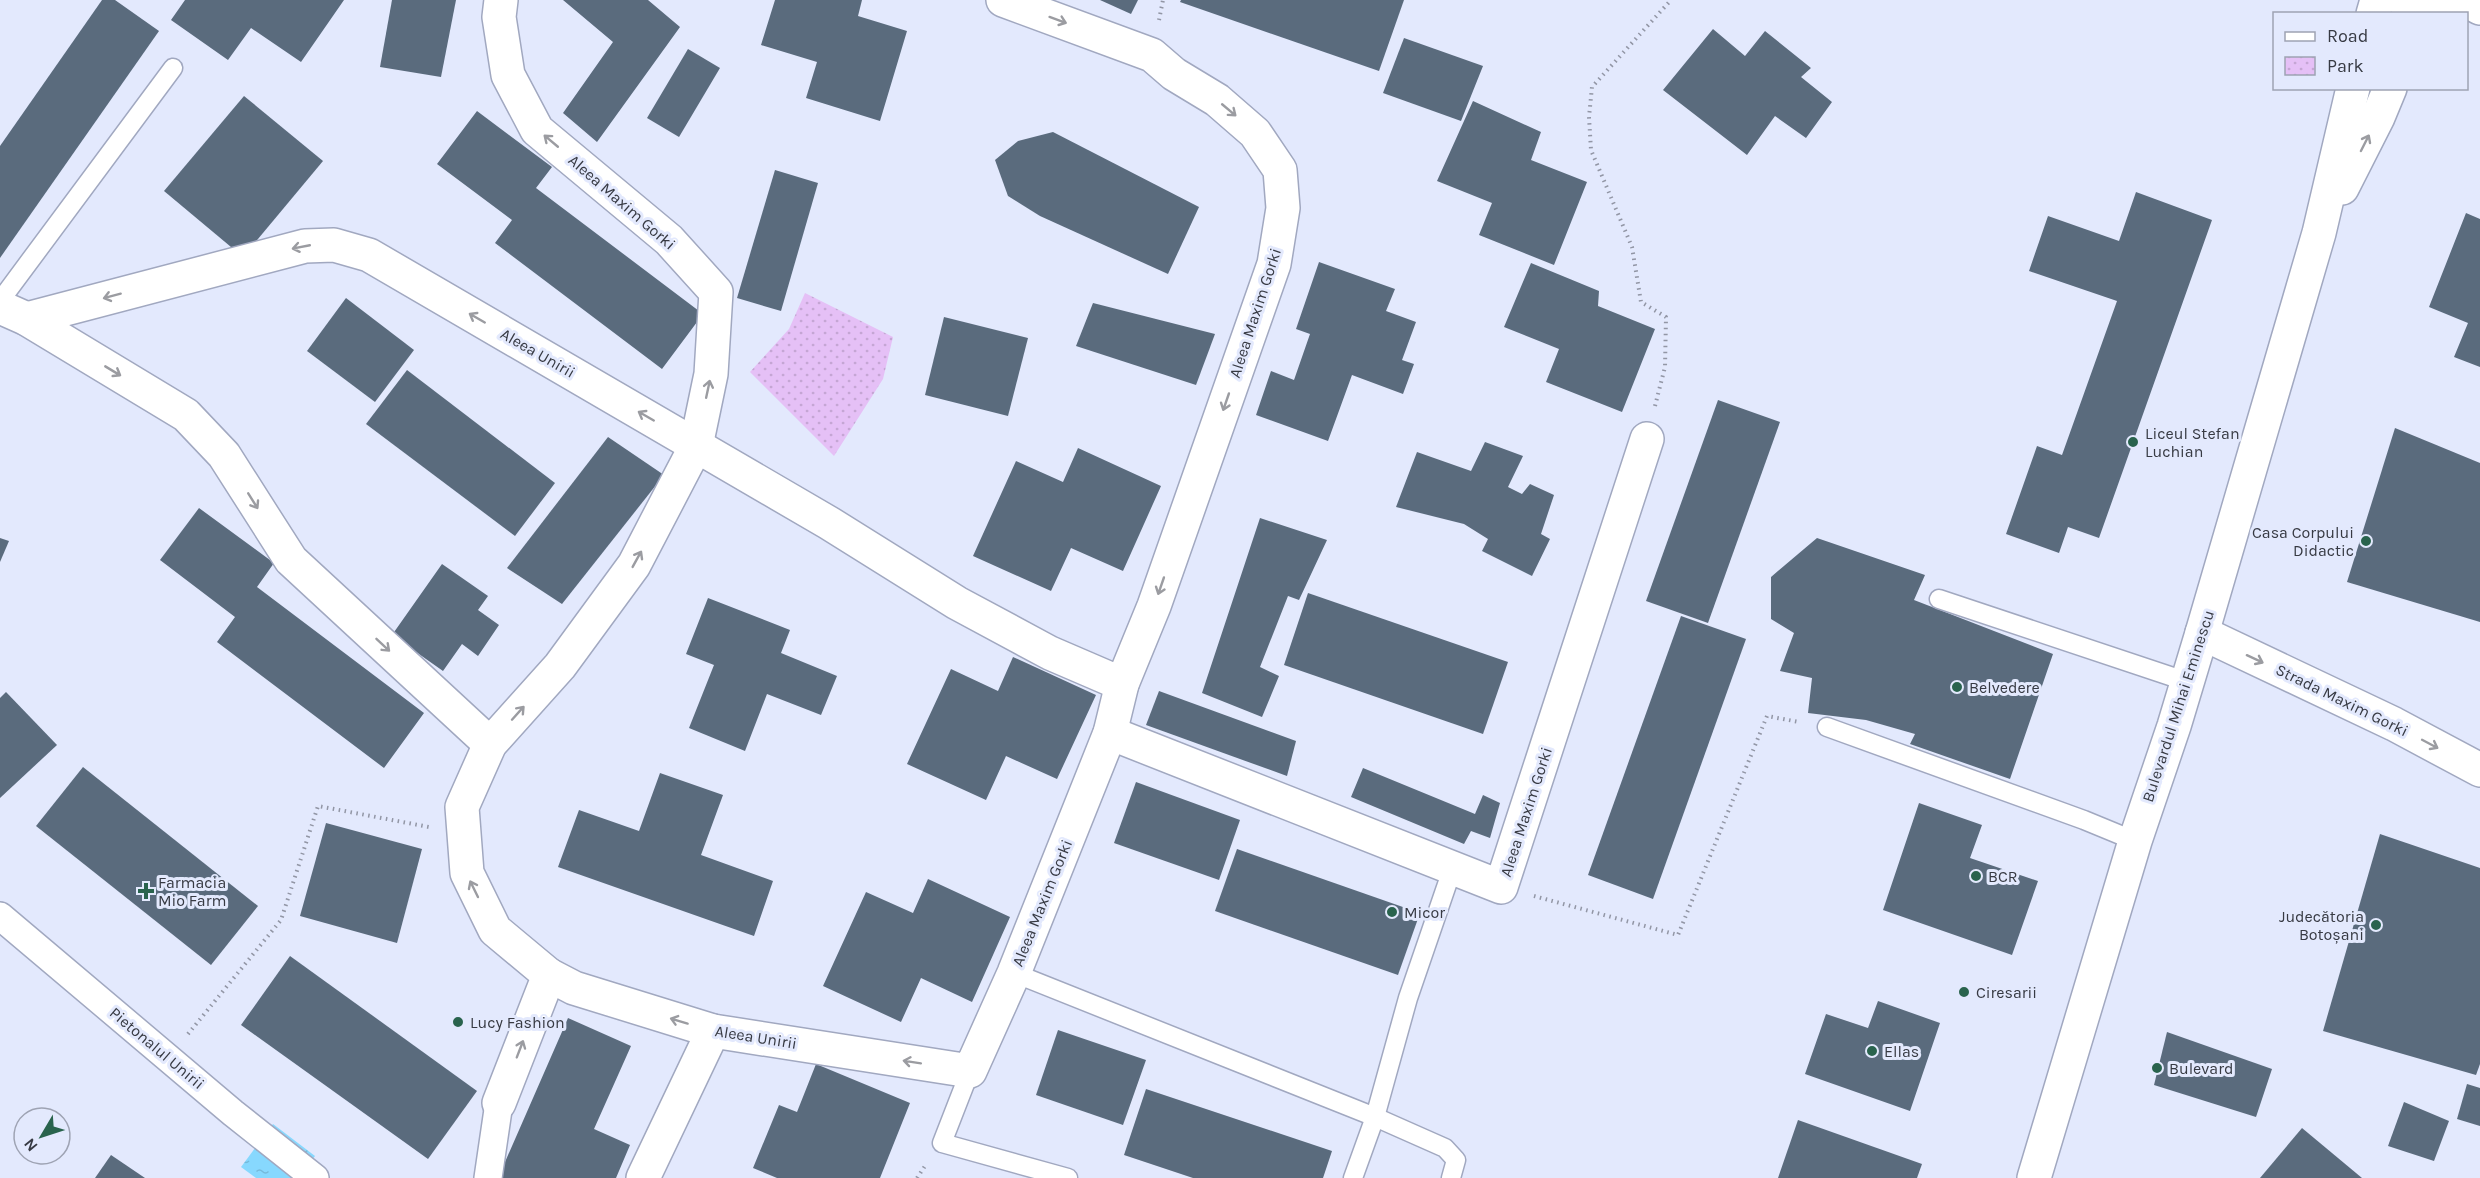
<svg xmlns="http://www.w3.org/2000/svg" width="2480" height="1178" font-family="Karla,sans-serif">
  <defs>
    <pattern id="park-dots" width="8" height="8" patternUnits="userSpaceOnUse" patternTransform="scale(1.5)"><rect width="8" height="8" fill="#e5c0f6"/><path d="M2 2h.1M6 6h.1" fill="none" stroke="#c5a6d4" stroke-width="1.8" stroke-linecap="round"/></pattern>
    <pattern id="water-ripples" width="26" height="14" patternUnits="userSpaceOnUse" patternTransform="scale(1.5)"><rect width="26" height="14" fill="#87d8fe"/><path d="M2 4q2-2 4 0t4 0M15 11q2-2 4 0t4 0" fill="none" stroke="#75badb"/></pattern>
  </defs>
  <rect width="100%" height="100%" fill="#e3e9fd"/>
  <path fill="url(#park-dots)" d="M805 293 893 337 883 379 834 456 750 372 789 329Z"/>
  <path fill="url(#water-ripples)" d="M273 1124 315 1156 298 1178H256L241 1167Z"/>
  <g fill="#5a6b7d">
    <path d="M102 0H115L159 31 0 258V146Z"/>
    <path d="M185 0H344L301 62 251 28 228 60 171 20Z"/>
    <path d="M392 0H456L441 77 380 67Z"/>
    <path d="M563 0H648L680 27 597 142 563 113 613 42Z"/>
    <path d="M775 0H862L858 16 907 31 880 121 806 98 817 62 761 45Z"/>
    <path d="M1100 0H1138L1131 14Z"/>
    <path d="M1181 0H1404L1379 71 1180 2Z"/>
    <path d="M1713 29 1745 56 1765 31 1811 68 1801 77 1832 102 1806 138 1775 116 1747 155 1663 90Z"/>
    <path d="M1404 38 1483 66 1461 121 1383 93Z"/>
    <path d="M688 49 720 68 679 137 647 118Z"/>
    <path d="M244 96 323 161 243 257 164 191Z"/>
    <path d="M1473 101 1541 132 1531 160 1587 182 1554 265 1479 235 1492 203 1437 181Z"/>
    <path d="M477 111 552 167 536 188 703 314 662 369 495 243 512 220 437 164Z"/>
    <path d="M1053 132 1199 207 1168 274 1040 216 1008 196 995 160 1018 141Z"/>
    <path d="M775 170 818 183 781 311 737 298Z"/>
    <path d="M2136 192 2212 220 2099 538 2068 527 2059 553 2006 534 2037 446 2062 455 2117 301 2029 271 2048 216 2119 241Z"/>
    <path d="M2466 213 2480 219V367L2454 357 2468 323 2429 307Z"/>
    <path d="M1319 262 1395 289 1386 311 1416 322 1402 360 1414 364 1403 394 1352 375 1328 441 1256 415 1271 371 1294 380 1310 334 1296 329Z"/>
    <path d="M1531 263 1599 291 1598 306 1655 329 1622 412 1546 382 1559 349 1504 327Z"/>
    <path d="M346 298 414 350 375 402 307 351Z"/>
    <path d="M1093 303 1215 334 1196 385 1076 346Z"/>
    <path d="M944 317 1028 338 1008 416 925 395Z"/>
    <path d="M407 370 555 483 515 536 366 424Z"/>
    <path d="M1718 400 1780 422 1708 623 1646 601Z"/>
    <path d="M2395 428 2480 463V622L2347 582Z"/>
    <path d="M608 437 664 475 562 604 507 568Z"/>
    <path d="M1485 442 1523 456 1508 487 1522 494 1530 484 1554 495 1541 534 1550 539 1532 576 1482 551 1488 539 1464 524 1396 507 1417 452 1471 471Z"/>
    <path d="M1078 448 1161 486 1123 571 1071 548 1051 591 973 556 1016 461 1063 482Z"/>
    <path d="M199 508 274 563 257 587 424 713 384 768 217 642 235 617 160 560Z"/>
    <path d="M1260 518 1327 540 1299 600 1288 596 1260 667 1279 676 1262 717 1202 693Z"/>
    <path d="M0 538 9 541 0 562Z"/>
    <path d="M1817 538 1925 575 1914 600 2053 654 2010 779 1910 744 1915 734 1866 720 1808 713 1812 678 1780 671 1794 633 1771 619V577Z"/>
    <path d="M442 564 488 596 478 610 499 625 478 656 462 644 443 671 392 635Z"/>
    <path d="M1308 593 1508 662 1483 734 1284 665Z"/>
    <path d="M708 598 790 630 781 653 837 676 821 715 767 694 745 751 689 728 714 665 686 654Z"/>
    <path d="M1681 616 1746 639 1653 899 1588 875Z"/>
    <path d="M1013 657 1096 695 1057 779 1006 756 986 800 907 764 951 669 998 691Z"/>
    <path d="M1159 691 1296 741 1287 776 1146 725Z"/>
    <path d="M6 692 57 745 0 798V698Z"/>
    <path d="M83 767 258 906 211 965 36 826Z"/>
    <path d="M1363 768 1475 814 1483 795 1500 803 1490 838 1471 831 1464 844 1351 797Z"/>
    <path d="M660 773 723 795 701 855 773 881 754 936 558 867 579 810 639 831Z"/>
    <path d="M1136 782 1240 820 1219 880 1114 843Z"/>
    <path d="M1919 803 1982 825 1970 858 2038 881 2012 955 1883 910Z"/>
    <path d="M326 823 422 849 397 943 300 916Z"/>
    <path d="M2380 834 2480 868V1064L2476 1075 2323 1031Z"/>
    <path d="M1237 849 1420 913 1398 975 1215 911Z"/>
    <path d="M928 879 1010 917 972 1002 921 978 901 1022 823 986 866 892 913 913Z"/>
    <path d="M290 956 477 1091 428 1159 241 1025Z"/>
    <path d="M1878 1001 1940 1023 1910 1111 1805 1074 1826 1014 1868 1028Z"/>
    <path d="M568 1018 631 1046 594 1129 630 1145 616 1178H498Z"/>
    <path d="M1058 1030 1146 1060 1123 1125 1036 1095Z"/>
    <path d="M2167 1032 2272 1069 2256 1117 2154 1085Z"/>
    <path d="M816 1064 910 1103 880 1178H777L753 1168 779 1105 797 1112Z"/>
    <path d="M2467 1084 2480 1088V1126L2457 1119Z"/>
    <path d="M1146 1089 1332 1151 1323 1178H1193L1124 1155Z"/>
    <path d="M2404 1102 2449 1121 2434 1161 2388 1146Z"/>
    <path d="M1798 1120 1922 1164 1917 1178H1778Z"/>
    <path d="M2302 1128 2362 1178H2260Z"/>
    <path d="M111 1155 145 1178H95Z"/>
  </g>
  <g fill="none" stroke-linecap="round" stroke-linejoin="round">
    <g stroke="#a1a8c0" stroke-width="21">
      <g id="service">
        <path d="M0 301 173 68"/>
        <path d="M1939 599 2188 682"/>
        <path d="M1827 727 2084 820 2135 841"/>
        <path d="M1014 973 1375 1117 1445 1148 1456 1160 1451 1178"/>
        <path d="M970 1071 942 1143 1068 1178"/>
        <path d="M1353 1178 1375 1117 1408 998 1453 867"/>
      </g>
    </g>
    <g stroke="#a1a8c0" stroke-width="30">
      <g id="pedestrian">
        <path d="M0 916 233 1113 315 1178"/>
        <path d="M488 1178 499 1103"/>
      </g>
    </g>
    <g stroke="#a1a8c0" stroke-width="36">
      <g id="minor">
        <path d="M0 307 27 319 186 415 224 455 291 560 490 744"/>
        <path d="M27 319 305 246 334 245 369 255 829 523 957 603 1050 653 1122 684"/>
        <path d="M2202 633 2394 724 2480 770"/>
        <path d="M1110 733 1501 887 1647 439"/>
        <path d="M549 975 574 988 713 1031 970 1071 1014 973 1110 733 1122 684 1154 606 1274 264 1283 208 1280 170 1255 133 1217 100 1174 74 1152 55 1003 0"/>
        <path d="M499 1103 549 975 495 930 467 873 462 807 490 744 560 666 634 565 696 446 711 374 716 292 669 240 537 130 508 75 499 17 501 0"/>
        <path d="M643 1178 713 1031"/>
      </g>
    </g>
    <g stroke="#a1a8c0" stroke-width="36">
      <g id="secondary">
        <path d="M2403 0 2425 3 2443 0"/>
        <path d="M2465 0 2480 8"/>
        <path d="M2373 14 2377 0"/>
        <path d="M2342 188 2378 117 2390 88"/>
        <path d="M2034 1178 2135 841 2174 726 2202 633 2319 233 2353 88"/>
      </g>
    </g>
    <g stroke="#9296a5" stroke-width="4" stroke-dasharray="1.5 4.5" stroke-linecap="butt">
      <path d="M1159 20 1163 0"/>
      <path d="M1655 406 1665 367 1666 317 1641 302 1632 247 1591 150 1589 117 1592 87 1671 0"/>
      <path d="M1534 896 1678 935 1767 716 1799 722"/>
      <path d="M188 1034 281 920 318 806 429 827"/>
      <path d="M917 1178 925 1166"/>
    </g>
    <use href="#service" stroke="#fff" stroke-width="18"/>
    <use href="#pedestrian" stroke="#fff" stroke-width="27"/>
    <use href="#minor" stroke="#fff" stroke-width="33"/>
    <use href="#secondary" stroke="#fff" stroke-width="33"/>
  </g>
  <defs><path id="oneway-shaft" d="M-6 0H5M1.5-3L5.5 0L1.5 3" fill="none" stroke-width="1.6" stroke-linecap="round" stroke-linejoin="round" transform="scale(1.5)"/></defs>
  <g stroke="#9b9ca1">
    <use href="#oneway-shaft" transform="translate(1058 20) rotate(20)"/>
    <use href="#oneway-shaft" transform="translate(1229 110) rotate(40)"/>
    <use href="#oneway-shaft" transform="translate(551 141) rotate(-140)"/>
    <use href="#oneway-shaft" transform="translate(2365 143) rotate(-63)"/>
    <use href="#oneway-shaft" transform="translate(301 247) rotate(169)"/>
    <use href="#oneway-shaft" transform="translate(112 296) rotate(165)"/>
    <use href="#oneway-shaft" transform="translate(477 318) rotate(-150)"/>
    <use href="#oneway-shaft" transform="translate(113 371) rotate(31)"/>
    <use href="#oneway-shaft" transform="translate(708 389) rotate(-78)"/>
    <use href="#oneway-shaft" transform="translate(1226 402) rotate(109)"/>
    <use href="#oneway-shaft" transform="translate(646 416) rotate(-150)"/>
    <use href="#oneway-shaft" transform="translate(253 501) rotate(58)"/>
    <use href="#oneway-shaft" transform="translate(637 559) rotate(-61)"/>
    <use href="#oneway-shaft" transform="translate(1161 586) rotate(109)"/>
    <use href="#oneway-shaft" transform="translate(383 645) rotate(43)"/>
    <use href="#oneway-shaft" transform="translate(2255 659) rotate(25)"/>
    <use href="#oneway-shaft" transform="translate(518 713) rotate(-48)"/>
    <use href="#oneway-shaft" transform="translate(2430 744) rotate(28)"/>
    <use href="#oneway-shaft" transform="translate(474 889) rotate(-116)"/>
    <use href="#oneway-shaft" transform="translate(679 1021) rotate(-163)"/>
    <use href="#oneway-shaft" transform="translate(520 1049) rotate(-69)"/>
    <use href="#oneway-shaft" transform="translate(912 1062) rotate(-171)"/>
  </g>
  <g fill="#29634d" stroke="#e3e9fd" stroke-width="2">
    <circle cx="2133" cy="442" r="6"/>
    <circle cx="2366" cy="541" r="6"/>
    <circle cx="1957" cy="687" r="6"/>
    <circle cx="1976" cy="876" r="6"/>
    <path d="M143 882h6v6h6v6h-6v6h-6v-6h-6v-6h6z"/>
    <circle cx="1392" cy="912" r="6"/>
    <circle cx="2376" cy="925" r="6"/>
    <circle cx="1964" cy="992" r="6"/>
    <circle cx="458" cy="1022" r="6"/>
    <circle cx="1872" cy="1051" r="6"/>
    <circle cx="2157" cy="1068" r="6"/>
  </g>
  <g text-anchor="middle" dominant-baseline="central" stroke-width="6" stroke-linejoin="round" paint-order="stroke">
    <g font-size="16" fill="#373a43" stroke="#e3e9fd">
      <text transform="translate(622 202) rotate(41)">Aleea Maxim Gorki</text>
      <text transform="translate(1255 313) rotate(-72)">Aleea Maxim Gorki</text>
      <text transform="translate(538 353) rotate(30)">Aleea Unirii</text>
      <text transform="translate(2342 700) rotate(26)">Strada Maxim Gorki</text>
      <text transform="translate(2178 706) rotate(-72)">Bulevardul Mihai Eminescu</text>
      <text transform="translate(1526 812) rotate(-72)">Aleea Maxim Gorki</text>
      <text transform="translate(1042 903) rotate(-68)">Aleea Maxim Gorki</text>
      <text transform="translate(756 1037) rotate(9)">Aleea Unirii</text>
      <text transform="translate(157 1048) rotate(40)">Pietonalul Unirii</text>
    </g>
    <g font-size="16" fill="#373a43" stroke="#e3e9fd" text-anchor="start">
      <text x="2145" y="433">Liceul Stefan<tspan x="2145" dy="18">Luchian</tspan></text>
      <text x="2354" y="532" text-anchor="end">Casa Corpului<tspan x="2354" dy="18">Didactic</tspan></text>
      <text x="1969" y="687">Belvedere</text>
      <text x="1988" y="876">BCR</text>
      <text x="158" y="882">Farmacia<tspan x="158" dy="18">Mio Farm</tspan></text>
      <text x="1404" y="912">Micor</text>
      <text x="2364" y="916" text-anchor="end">Judecătoria<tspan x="2364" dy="18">Botoșani</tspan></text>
      <text x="1976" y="992">Ciresarii</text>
      <text x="470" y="1022">Lucy Fashion</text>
      <text x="1884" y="1051">Ellas</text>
      <text x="2169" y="1068">Bulevard</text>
    </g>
  </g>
  <rect x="2273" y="12" width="195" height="78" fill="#e3e9fd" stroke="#9ea3b3" stroke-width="1.5"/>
  <rect x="2285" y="32" width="30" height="9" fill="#ffffff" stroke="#9ea3b3" stroke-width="1.5"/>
  <text x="2327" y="42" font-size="18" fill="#373a43">Road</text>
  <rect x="2285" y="57" width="30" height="18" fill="url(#park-dots)" stroke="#9ea3b3" stroke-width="1.5"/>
  <text x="2327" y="72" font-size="18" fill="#373a43">Park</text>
  <g transform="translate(42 1136) rotate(231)"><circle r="28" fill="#e3e9fd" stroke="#9ea3b3" stroke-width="1.5"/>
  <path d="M0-4.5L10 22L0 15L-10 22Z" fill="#29634d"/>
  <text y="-9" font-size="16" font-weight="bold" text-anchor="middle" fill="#373a43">N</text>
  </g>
</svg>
